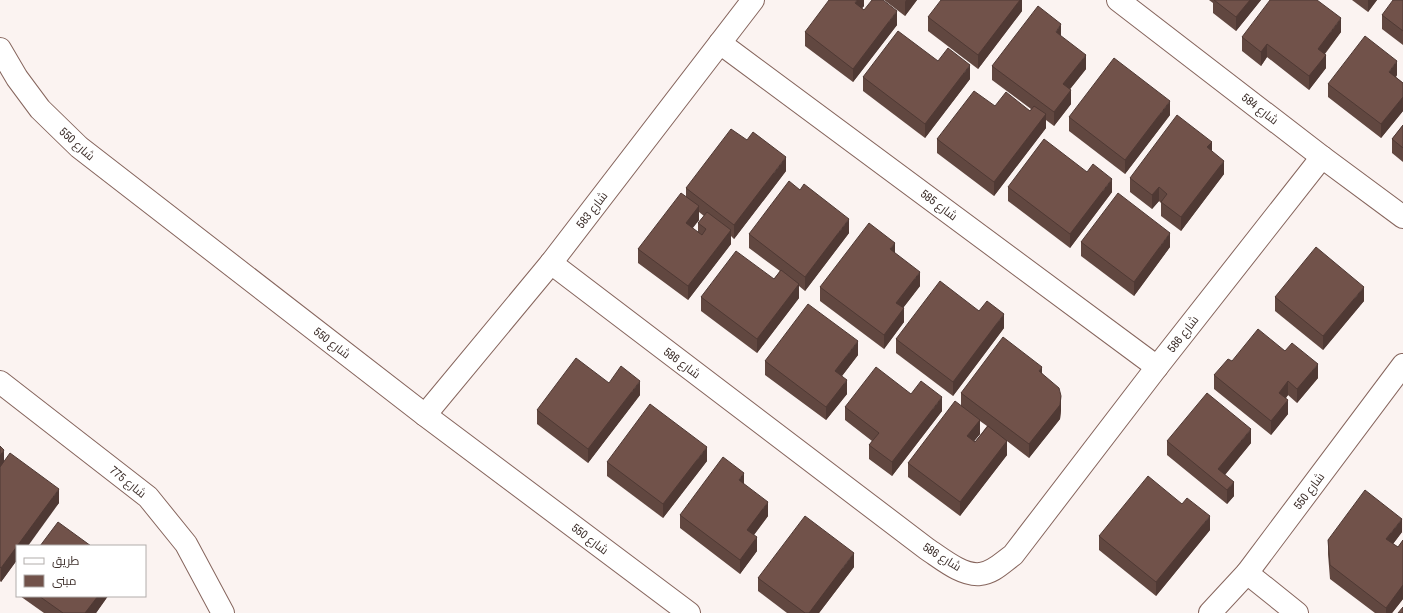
<svg xmlns="http://www.w3.org/2000/svg" width="1403" height="613" font-family="'Archivo Narrow',Cairo,sans-serif">
  <rect width="100%" height="100%" fill="#fbf3f1"/>
  <g fill="none" stroke-linecap="round" stroke-linejoin="round">
    <g stroke="#86655d" stroke-width="24">
      <g id="minor">
        <path d="M1118 0 1322 157 1403 217"/>
        <path d="M720 43 1157 367"/>
        <path d="M0 49 17 78 40 109 79 147 425 415 689 613"/>
        <path d="M551 263 927 549C941 558 962 576 980 574 993 573 1003 562 1013 555L1157 367 1322 157"/>
        <path d="M0 382 148 497 186 544 223 613"/>
        <path d="M425 415 551 263 753 0"/>
        <path d="M1247 573 1297 613"/>
        <path d="M1210 613 1247 573 1403 365"/>
      </g>
    </g>
    <use href="#minor" stroke="#fff" stroke-width="22"/>
  </g>
  <g fill="#614740" fill-rule="evenodd">
    <path d="M864 0V6L862 8 864 10 897 25 853 82 805 46V32Z"/>
    <path d="M884 0H917L905 16Z"/>
    <path d="M1022 0V11L978 69 928 31V17Z"/>
    <path d="M1209 0H1261L1236 31 1213 13V3Z"/>
    <path d="M1352 0H1377L1368 12Z"/>
    <path d="M1403 0V45L1382 29V15Z"/>
    <path d="M1341 32 1325 54 1326 68 1309 90 1267 57 1261 66 1242 51V37Z"/>
    <path d="M1061 36 1086 69 1070 89 1071 104 1054 126 1046 120V128L994 196 937 153V139L995 106 1030 111 1031 109 992 80V66Z"/>
    <path d="M938 61 970 79 925 138 863 91V77Z"/>
    <path d="M1397 75 1396 77 1403 83V111L1381 138 1328 97V84Z"/>
    <path d="M1170 115 1125 174 1069 131V117Z"/>
    <path d="M1403 125V162L1392 153V139Z"/>
    <path d="M1212 151 1224 174 1181 231 1161 216V203L1159 201 1152 209 1130 192V178Z"/>
    <path d="M786 171 734 239 731 236V244L688 300 638 263V249L686 197V188ZM699 212 704 216 698 223V233L692 228 699 220Z"/>
    <path d="M1008 187 1112 192 1070 248 1008 201Z"/>
    <path d="M849 233 805 291 799 286V298L757 353 701 311V297L774 279 780 271 749 248V234Z"/>
    <path d="M1081 242 1170 247 1134 296 1081 256Z"/>
    <path d="M895 253 920 286 903 308 904 322 884 349 820 301V287Z"/>
    <path d="M1275 297 1364 301 1323 350 1275 311Z"/>
    <path d="M979 311 1004 328 953 396 896 353V339Z"/>
    <path d="M1285 351 1318 378 1297 403 1288 395 1286 398 1288 414 1271 435 1214 389V375L1232 361Z"/>
    <path d="M858 355 842 376 847 394 826 420 765 375V361Z"/>
    <path d="M1042 373 1061 410 1060 419 1029 458 1007 441V455L960 516 908 477V463L961 406V393ZM980 421 987 426 975 442 974 441 980 434Z"/>
    <path d="M609 383 640 395 588 463 537 424V410Z"/>
    <path d="M845 407 942 411 892 476 869 459V445L872 441 845 420Z"/>
    <path d="M1167 441 1251 443 1225 475 1234 496 1227 504 1167 455Z"/>
    <path d="M0 446 4 461 59 503 17 546V560L1 582 0 581Z"/>
    <path d="M707 461 663 518 607 476V462Z"/>
    <path d="M744 484 768 516 754 535 757 551 740 574 680 528V515Z"/>
    <path d="M1182 504 1210 530 1156 596 1099 550V536Z"/>
    <path d="M1402 532 1393 544 1398 547 1403 540V599L1392 613H1375L1330 579 1328 554V540Z"/>
    <path d="M854 567 819 613H787L758 591V578Z"/>
    <path d="M17 577V594L16 593V579Z"/>
    <path d="M20 596H108L96 613H44Z"/>
  </g>
  <g fill="#4f3934">
    <path d="M857 0H864V6L855 16V3Z"/>
    <path d="M906 0H917L905 16V2Z"/>
    <path d="M1020 0H1022V11L978 69V55Z"/>
    <path d="M1250 0H1261L1236 31V17Z"/>
    <path d="M1368 0H1377L1368 12Z"/>
    <path d="M897 11V25L853 82V69Z"/>
    <path d="M1341 18V32L1318 62V49Z"/>
    <path d="M1061 24V38L1056 32Z"/>
    <path d="M1267 44V57L1261 66V52Z"/>
    <path d="M1086 55V69L1063 98V84Z"/>
    <path d="M1326 55V68L1309 90V76Z"/>
    <path d="M1397 61V75L1389 86V72Z"/>
    <path d="M970 65V79L925 138V124Z"/>
    <path d="M1071 90V104L1054 126V112Z"/>
    <path d="M1403 97V111L1381 138V124Z"/>
    <path d="M1170 101V115L1125 174V160Z"/>
    <path d="M1046 114V128L994 196V182Z"/>
    <path d="M1212 142V155L1207 147Z"/>
    <path d="M786 157V171L734 239V225Z"/>
    <path d="M1224 161V174L1181 231V217Z"/>
    <path d="M1112 179V192L1070 248V234Z"/>
    <path d="M1159 187V201L1152 209V195Z"/>
    <path d="M699 206V220L686 237V223Z"/>
    <path d="M849 219V233L805 291V277Z"/>
    <path d="M731 230V244L688 300V286Z"/>
    <path d="M1170 233V247L1134 296V282Z"/>
    <path d="M895 243V257L890 249Z"/>
    <path d="M920 272V286L896 317V303Z"/>
    <path d="M799 284V298L757 353V339Z"/>
    <path d="M1364 287V301L1323 350V336Z"/>
    <path d="M904 308V322L884 349V335Z"/>
    <path d="M1004 314V328L953 396V382Z"/>
    <path d="M858 341V355L835 385V371Z"/>
    <path d="M1318 364V378L1297 403V389Z"/>
    <path d="M1042 367V381L1039 371Z"/>
    <path d="M847 380V394L826 420V407Z"/>
    <path d="M640 381V395L588 463V449Z"/>
    <path d="M1288 381V395L1279 407V393Z"/>
    <path d="M1061 396V410L1060 419 1029 458V444Z"/>
    <path d="M942 397V411L892 476V462Z"/>
    <path d="M1288 400V414L1271 435V421Z"/>
    <path d="M980 420V434L967 450V436Z"/>
    <path d="M1251 429V443L1218 483V469Z"/>
    <path d="M1007 441V455L960 516V502Z"/>
    <path d="M707 447V461L663 518V504Z"/>
    <path d="M4 450V464L0 469V456Z"/>
    <path d="M744 473V487L739 480Z"/>
    <path d="M1234 482V496L1227 504V490Z"/>
    <path d="M59 489V503L28 546H17Z"/>
    <path d="M768 502V516L747 544V530Z"/>
    <path d="M1210 516V530L1156 596V582Z"/>
    <path d="M1402 519V532L1386 553V539Z"/>
    <path d="M757 537V551L740 574V560Z"/>
    <path d="M17 546V560L1 582V568Z"/>
    <path d="M854 553V567L819 613H809Z"/>
    <path d="M1403 585V599L1392 613H1386V608Z"/>
    <path d="M98 596H108L96 613H85Z"/>
  </g>
  <g fill="#71524a" stroke="#4f3934">
    <path d="M829 0H857L855 3 864 10 872 0H883L897 11 853 69 805 32Z"/>
    <path d="M941 0H1020L978 55 928 17Z"/>
    <path d="M1214 0H1250L1236 17Z"/>
    <path d="M1270 0H1317L1341 18 1318 49 1326 55 1309 76 1267 44 1261 52 1242 37Z"/>
    <path d="M1393 0H1403V31L1382 15Z"/>
    <path d="M1038 6 1061 24 1056 32 1086 55 1063 84 1071 90 1054 112 992 66Z"/>
    <path d="M898 31 938 61 948 48 970 65 925 124 863 77Z"/>
    <path d="M1365 36 1397 61 1389 72 1403 83V97L1381 124 1328 84Z"/>
    <path d="M1114 58 1170 101 1125 160 1069 117Z"/>
    <path d="M974 91 995 106 1006 92 1030 111 1034 106 1046 114 994 182 937 139Z"/>
    <path d="M1177 115 1212 142 1207 147 1224 161 1181 217 1161 202 1167 194 1159 187 1152 195 1130 178Z"/>
    <path d="M1403 125V148L1392 139Z"/>
    <path d="M731 129 747 140 753 132 786 157 734 225 686 188Z"/>
    <path d="M1044 139 1087 172 1093 164 1112 179 1070 234 1008 187Z"/>
    <path d="M789 181 800 190 804 184 849 219 805 277 749 234Z"/>
    <path d="M681 193 699 206 686 223 702 235 706 229 698 223 707 212 731 230 688 286 638 249Z"/>
    <path d="M1118 193 1170 233 1134 282 1081 242Z"/>
    <path d="M869 223 895 243 890 249 920 272 896 303 904 308 884 335 820 287Z"/>
    <path d="M1316 247 1364 287 1323 336 1275 297Z"/>
    <path d="M736 251 774 279 781 270 799 284 757 339 701 297Z"/>
    <path d="M940 281 979 311 987 301 1004 314 953 382 896 339Z"/>
    <path d="M808 304 858 341 835 371 847 380 826 407 765 361Z"/>
    <path d="M1258 329 1285 351 1292 343 1318 364 1297 389 1288 381 1279 393 1288 400 1271 421 1214 375 1228 359 1232 361Z"/>
    <path d="M1003 337 1042 367 1039 371 1059 388 1061 396 1060 405 1029 444 961 393Z"/>
    <path d="M576 358 609 383 621 366 640 381 588 449 537 410Z"/>
    <path d="M876 367 911 394 921 381 942 397 892 462 869 445 879 433 845 407Z"/>
    <path d="M1207 393 1251 429 1218 469 1234 482 1227 490 1167 441Z"/>
    <path d="M955 401 980 420 967 436 975 442 988 426 1007 441 960 502 908 463Z"/>
    <path d="M650 404 707 447 663 504 607 462Z"/>
    <path d="M0 446 4 450 0 456Z"/>
    <path d="M10 453 59 489 1 568 0 567V467Z"/>
    <path d="M723 457 744 473 739 480 768 502 747 530 757 537 740 560 680 515Z"/>
    <path d="M1148 476 1182 504 1187 498 1210 516 1156 582 1099 536Z"/>
    <path d="M1365 490 1402 519 1386 539 1398 547 1403 540V585L1386 608 1330 565 1328 540Z"/>
    <path d="M805 516 854 553 809 613H805L758 578Z"/>
    <path d="M58 522 91 546H40Z"/>
    <path d="M39 596H98L85 613H63Z"/>
    <path d="M1403 607V613H1398Z"/>
  </g>
  <g text-anchor="middle" dominant-baseline="central" stroke-width="4" stroke-linejoin="round" paint-order="stroke">
    <g font-size="12" fill="#3f312d" stroke="#fff">
      <text transform="translate(1260 109) rotate(38)">شارع 584</text>
      <text transform="translate(77 144) rotate(42)">شارع 550</text>
      <text transform="translate(939 205) rotate(37)">شارع 585</text>
      <text transform="translate(592 210) rotate(-52)">شارع 583</text>
      <text transform="translate(1183 334) rotate(-52)">شارع 586</text>
      <text transform="translate(332 343) rotate(38)">شارع 550</text>
      <text transform="translate(682 363) rotate(37)">شارع 586</text>
      <text transform="translate(128 482) rotate(39)">شارع 775</text>
      <text transform="translate(1309 491) rotate(-53)">شارع 550</text>
      <text transform="translate(590 539) rotate(37)">شارع 550</text>
      <text transform="translate(942 557) rotate(32)">شارع 586</text>
    </g>
  </g>
  <rect x="16" y="545" width="130" height="52" fill="#ffffff" stroke="#b2adab"/>
  <rect x="24" y="558" width="20" height="6" fill="#ffffff" stroke="#b2adab"/>
  <text x="52" y="565" font-size="12" fill="#3f312d">طريق</text>
  <rect x="24" y="575" width="20" height="12" fill="#71524a" stroke="#b2adab"/>
  <text x="52" y="585" font-size="12" fill="#3f312d">مبنى</text>
</svg>
